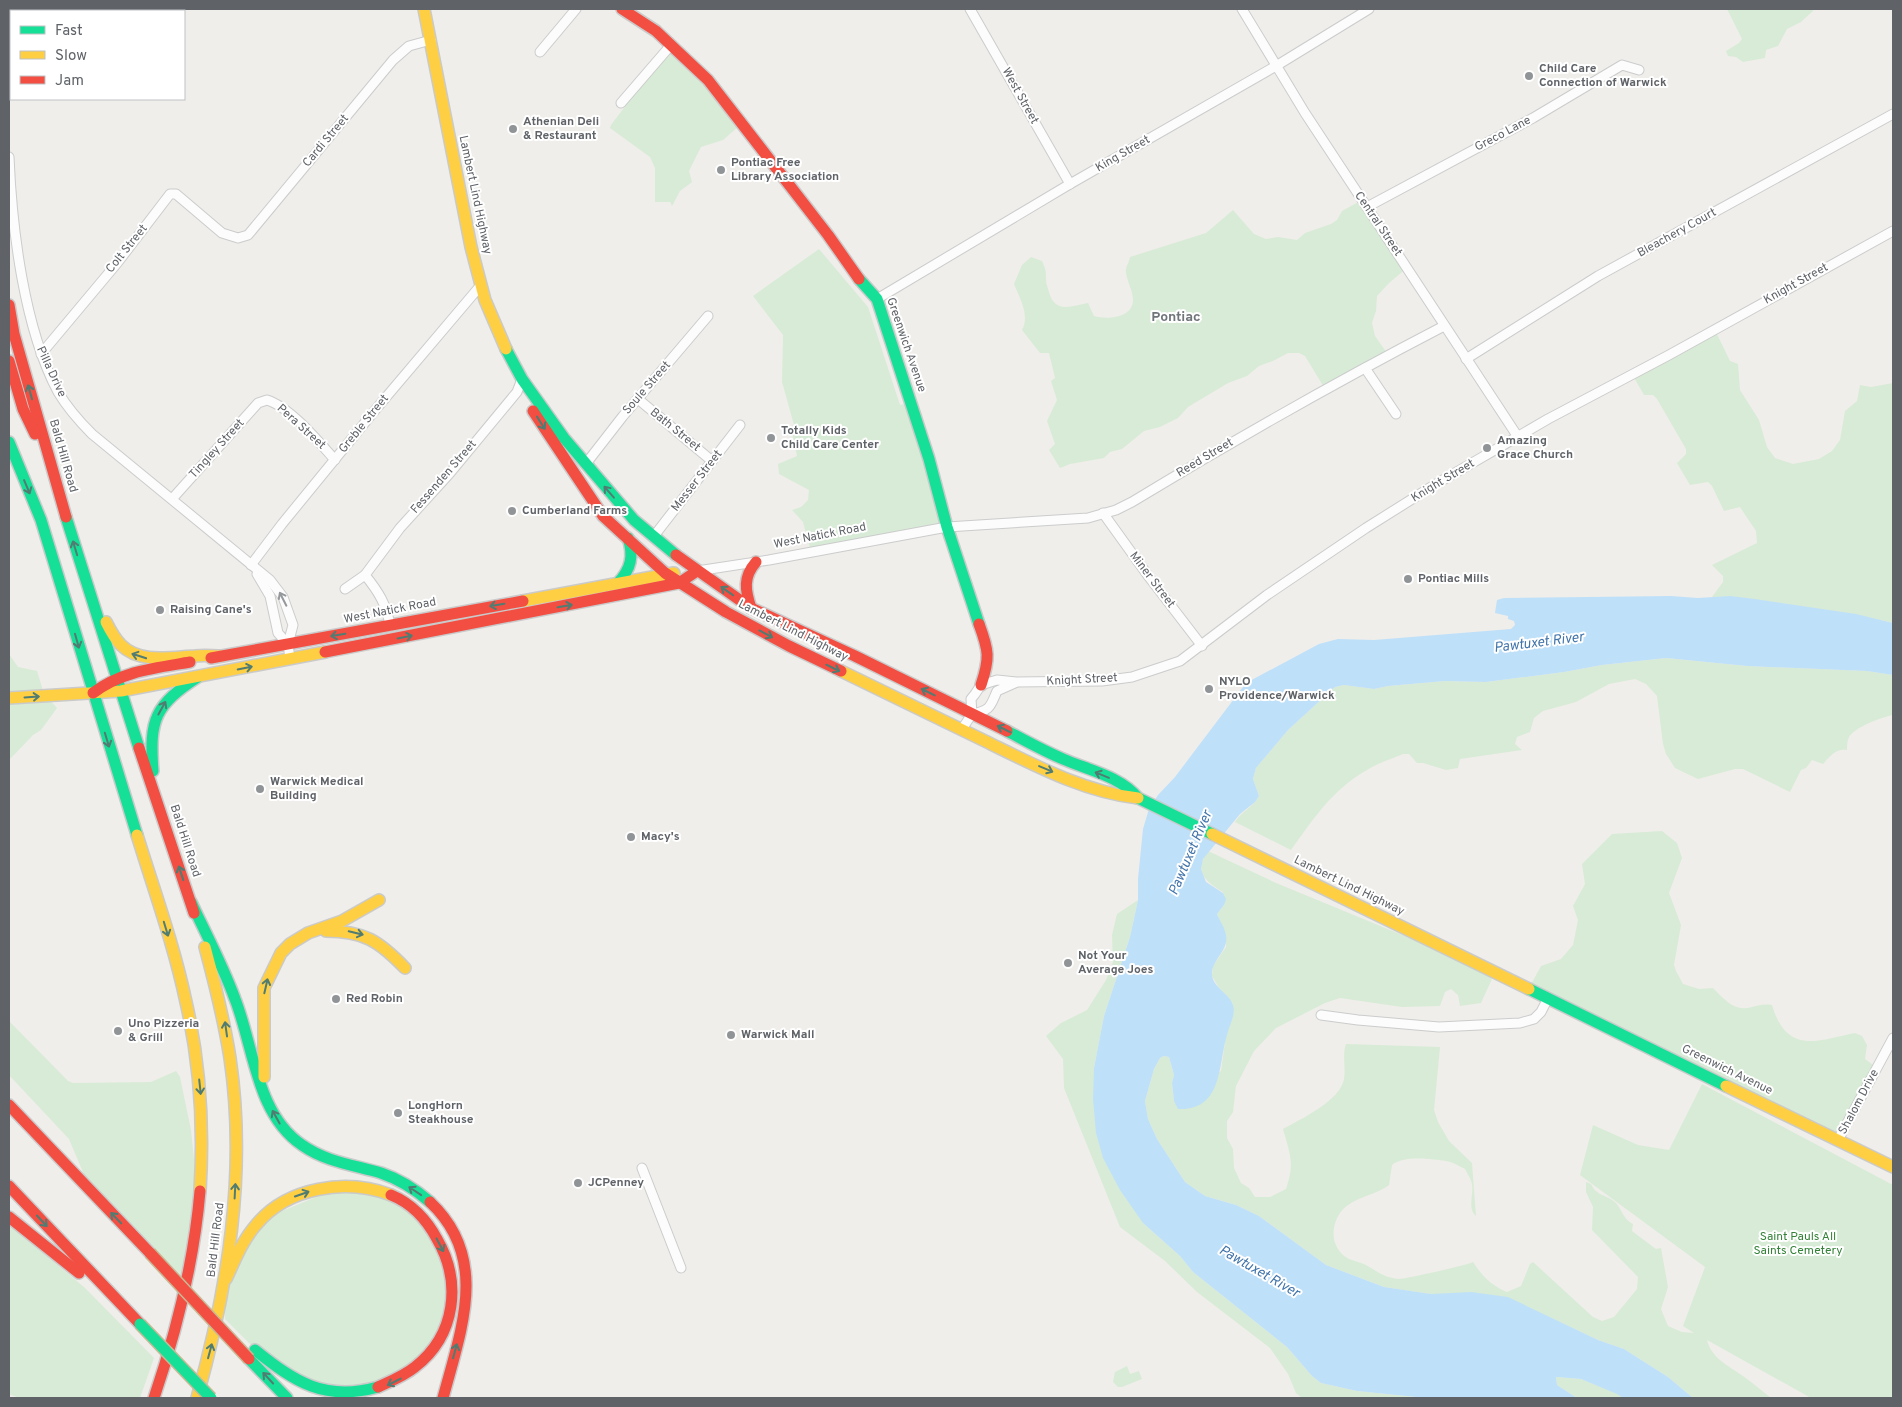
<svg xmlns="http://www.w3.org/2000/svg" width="1902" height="1407" font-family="Overpass,sans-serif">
  <rect width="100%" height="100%" fill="#efeeea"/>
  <g fill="#d8ebd6">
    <path d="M1727 9H1815L1801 22 1787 29 1778 46 1766 50 1765 58 1743 62 1736 57 1728 56 1726 51 1739 43 1742 39Z"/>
    <path d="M675 48 739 126 723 140 701 147 689 171 692 182 680 191 672 206 670 202H655V168L650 157 610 128 611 125 633 96V93Z"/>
    <path d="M1362 200 1408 267 1389 283 1377 296 1376 311 1372 323 1375 336 1387 353 1325 389 1305 356 1299 353H1288L1275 360 1259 366 1247 376 1228 383 1188 407 1178 418 1160 427 1144 431 1122 449 1110 452 1104 458 1070 464 1060 468 1049 450 1055 444 1047 421 1057 400 1051 381 1055 378 1049 353H1040L1022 330C1030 315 1020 299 1014 284L1022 265 1031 257 1042 261C1046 270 1046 271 1046 280 1046 284 1048 288 1049 292 1055 314 1071 306 1088 303L1094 316C1107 320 1133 318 1133 300 1133 291 1127 281 1126 273 1125 267 1129 263 1130 257L1206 233 1233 210 1254 234 1266 239 1278 237 1297 240 1305 233 1331 224 1337 220 1342 211Z"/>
    <path d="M819 249 868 307 900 405 911 403 947 526 812 555 803 522 792 510 801 507 808 500 809 490 779 474 778 464 797 456 791 426 794 425 782 382 783 335 753 296Z"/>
    <path d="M1715 330 1730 361 1738 364 1740 390 1759 420 1767 447 1775 458 1793 464 1819 459 1832 451 1840 440 1845 411 1857 401 1860 385 1871 387 1893 383V623C1866 616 1838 613 1810 608 1777 603 1745 596 1712 597L1723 582V576L1712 565 1757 543 1756 531 1740 507 1724 511 1712 486 1708 482 1690 485 1677 463 1686 454V449L1657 399 1653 395H1644L1632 374Z"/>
    <path d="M9 654 18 667 37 671 44 694 57 708 41 730 33 735 9 760Z"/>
    <path d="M1666 658 1747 666 1867 671 1893 675V715C1882 717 1855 727 1849 737 1847 741 1847 746 1847 750 1836 748 1830 756 1823 764L1812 760 1806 768 1801 770 1790 792 1743 769H1735L1698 779 1675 768 1666 754 1663 744 1657 696 1646 684 1635 679 1609 684 1576 702 1543 711 1534 718 1530 732 1517 737 1515 744 1522 750 1460 759 1458 768 1446 770 1423 763H1417L1409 754H1403C1391 759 1378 763 1367 770 1332 790 1314 818 1291 850L1235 822C1241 812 1253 807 1259 796L1253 779 1256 768 1288 730 1335 687 1344 685 1374 689 1388 686 1445 681 1486 682 1564 672 1602 665Z"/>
    <path d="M1662 831 1677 843 1682 858 1669 893 1681 925 1674 965 1676 971 1683 984 1699 989 1713 988C1725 1000 1734 1012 1752 1007 1760 1005 1764 1004 1772 1005 1787 1055 1816 1041 1855 1033L1862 1036 1867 1045 1865 1059 1880 1070 1839 1138 1529 988 1541 966 1561 959 1573 945 1578 920 1573 906 1585 884 1582 864 1612 834Z"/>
    <path d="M1208 851 1276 883 1480 967 1492 979 1481 1003 1460 1006 1458 995 1451 989 1445 992 1440 1006 1402 1007 1340 998 1325 1003 1276 1028 1254 1051 1236 1086 1233 1112 1227 1121V1138L1233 1149 1234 1168 1241 1183 1249 1188 1255 1197H1270L1286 1189C1295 1163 1290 1154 1283 1129 1301 1119 1340 1101 1344 1079 1346 1067 1342 1056 1346 1044L1440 1047 1434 1110 1438 1122 1449 1141 1472 1163 1476 1216C1467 1208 1474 1195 1472 1184 1471 1179 1467 1173 1465 1169 1459 1166 1453 1162 1446 1161 1432 1159 1403 1155 1392 1165L1389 1185C1375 1196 1351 1197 1340 1213 1329 1229 1332 1250 1349 1259 1354 1261 1359 1262 1364 1264 1378 1271 1381 1277 1399 1279 1405 1279 1468 1265 1473 1262 1481 1275 1493 1287 1507 1292L1521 1286 1530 1264 1533 1262 1593 1317 1602 1321 1614 1317 1637 1289 1638 1277 1592 1230 1593 1207 1586 1192V1182L1591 1184C1596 1196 1608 1195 1616 1203 1622 1210 1624 1220 1633 1224L1632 1231 1656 1249 1661 1248 1668 1287 1661 1309 1668 1326 1682 1332 1694 1333 1683 1326 1705 1267 1580 1175 1593 1125 1638 1145 1669 1150 1702 1084 1893 1185V1398H1811L1707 1340C1711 1358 1729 1366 1743 1376 1753 1383 1762 1391 1771 1398H1693L1668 1377 1624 1349 1598 1340 1534 1310 1384 1287 1326 1265 1259 1216 1236 1205 1205 1196 1185 1182 1157 1139 1148 1119 1145 1101 1154 1069 1160 1058 1164 1056 1169 1057 1174 1075 1172 1083 1174 1101 1221 1071 1226 1035 1233 1016V1004L1219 988 1212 976 1213 966 1226 947V935L1217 914 1224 905 1223 892C1205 881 1193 872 1208 851Z"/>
    <path d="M1138 900 1130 937 1104 1016 1094 1068 1095 1115 1143 1223 1180 1256 1193 1272 1287 1347 1312 1376 1321 1383 1357 1391 1426 1398H1302L1296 1393 1288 1374 1270 1348 1197 1292 1165 1261 1120 1227 1064 1088 1063 1059 1046 1036 1061 1023 1087 1010 1106 980 1113 962 1112 935 1117 914Z"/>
    <path d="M9 1021 68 1081 73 1083 151 1082 176 1071 180 1077 191 1130 197 1189 187 1281 88 1184 69 1139 9 1075Z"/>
    <path d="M345 1185 418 1211 451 1277 440 1337 383 1387 309 1385 258 1352 225 1319V1280L263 1219Z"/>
    <path d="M9 1224 85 1288 154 1358 140 1398H19L9 1394Z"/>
    <path d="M1127 1366 1130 1374 1139 1371 1142 1379 1122 1387H1118L1113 1382 1115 1372Z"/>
    <path d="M1556 1377 1581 1379 1618 1394 1623 1398H1577L1557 1385Z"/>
  </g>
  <path fill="#bfe0f9" d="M1671 596 1698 598 1730 596 1755 599 1856 614 1893 623V675L1867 671 1747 666 1666 658 1602 665 1564 672 1486 682 1445 681 1388 686 1374 689 1344 685 1335 687 1288 730 1256 768 1253 779 1259 796 1255 802 1240 814 1203 859 1201 869 1206 882 1223 893 1226 899 1224 905 1217 914C1220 921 1225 928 1226 935 1229 951 1212 959 1212 974 1212 987 1230 994 1233 1005 1236 1016 1229 1025 1227 1035 1218 1065 1223 1111 1178 1109L1174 1101 1172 1083 1174 1075 1169 1057 1164 1056 1160 1058 1154 1069 1145 1101 1148 1119 1157 1139 1185 1182 1205 1196 1236 1205 1259 1216 1326 1265 1384 1287 1431 1294 1471 1292 1508 1297 1598 1340 1624 1349 1668 1377 1693 1398H1623L1617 1394 1581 1379 1556 1377 1557 1385 1577 1398H1426L1357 1391 1321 1383 1312 1376 1287 1347 1193 1272 1180 1256 1143 1223 1120 1190 1103 1158 1096 1133 1093 1099 1094 1068 1104 1016 1130 937 1138 900V879L1143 829 1149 809 1158 795 1175 777 1246 683 1319 644 1338 639 1374 640 1511 629 1515 625 1514 621 1508 619V616L1495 613 1497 600 1504 598Z"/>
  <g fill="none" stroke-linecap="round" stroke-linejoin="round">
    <g stroke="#cbcccc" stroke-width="11">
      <g id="street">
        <path d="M970 9 1070 184"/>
        <path d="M1242 9 1305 113 1518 437"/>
        <path d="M540 52 576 9"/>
        <path d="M621 103 671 45"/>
        <path d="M9 157C12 229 24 328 58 392 67 407 79 421 92 434L270 580 283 597 293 625 288 644 290 659"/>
        <path d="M1367 207 1533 118 1622 65 1639 70"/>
        <path d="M877 299 1070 184 1276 66 1369 9"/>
        <path d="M41 354 118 262 170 194H176L222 233 238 238 248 235 393 60 409 46 431 40"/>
        <path d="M1466 359 1598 276 1893 114"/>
        <path d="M1365 368 1396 414"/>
        <path d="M638 399 712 461"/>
        <path d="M588 461 623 416 708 316"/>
        <path d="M172 499 258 403 267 400C290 407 319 442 335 460"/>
        <path d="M1103 513 1149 577 1202 646"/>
        <path d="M654 536 740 425"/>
        <path d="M251 565 282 524 376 409 481 285"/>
        <path d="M697 571 769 560 947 527 1088 518 1116 510 1132 502C1234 440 1338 381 1444 326"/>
        <path d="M257 574 270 596 278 633 288 644"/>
        <path d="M365 575C378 591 387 605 390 626"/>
        <path d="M345 589 365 575 400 528 450 473 517 392 522 379"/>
        <path d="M972 714C991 710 990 707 997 691L1015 683"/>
        <path d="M962 729 972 714 971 699 975 694 981 685 997 680 1016 682 1102 681 1132 677 1180 661 1267 595 1366 528 1436 484 1548 419 1669 355 1893 231"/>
        <path d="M1321 1015 1358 1020 1439 1027 1520 1023 1534 1019 1541 1012 1548 998"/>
        <path d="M1838 1140 1893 1038"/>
        <path d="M642 1168 681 1268"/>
      </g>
    </g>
    <g stroke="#cacacb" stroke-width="14">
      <g id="fast">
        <path d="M859 279 877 299 929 459 947 527 979 624"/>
        <path d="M506 349 522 379 564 438 634 520 676 555"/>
        <path d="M9 442 41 520 137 835"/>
        <path d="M66 517 139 748"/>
        <path d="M618 583C631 569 634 556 628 538"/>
        <path d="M1007 731C1026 741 1044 751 1063 759 1088 770 1120 776 1138 798L1212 834"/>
        <path d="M153 771C149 719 155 705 198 677"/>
        <path d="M191 902C206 934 223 966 235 999 254 1047 256 1114 302 1145 326 1162 354 1165 381 1173 399 1179 415 1189 430 1202"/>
        <path d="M1529 989 1726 1086"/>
        <path d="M255 1350C295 1382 325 1402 378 1387"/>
        <path d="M249 1359 287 1398"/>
      </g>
    </g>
    <g stroke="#cacacb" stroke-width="14">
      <g id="slow">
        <path d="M424 9 471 247 485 300 506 349"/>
        <path d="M523 601 674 573"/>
        <path d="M106 622C110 630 114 638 121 645 140 664 171 657 195 656 204 655 213 656 222 656"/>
        <path d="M841 671C889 694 937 718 985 741 1034 765 1084 792 1138 798"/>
        <path d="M9 698 121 691 325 652"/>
        <path d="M1212 834 1529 989"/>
        <path d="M137 835C154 890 174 945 186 1002 200 1063 204 1128 200 1191"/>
        <path d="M326 931C364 931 379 941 405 968"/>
        <path d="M264 1077V988L281 953 290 944 308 933 342 921 379 900"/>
        <path d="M1726 1086 1893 1167"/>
        <path d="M226 1279C235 1260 242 1241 256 1225 287 1187 346 1178 391 1195"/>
        <path d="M197 1398C228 1287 247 1173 230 1058 224 1020 215 984 205 947"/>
      </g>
    </g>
    <g stroke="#cacacb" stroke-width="14">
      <g id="jam">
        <path d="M622 9 656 31 708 80 828 235 859 279"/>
        <path d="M9 305 14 334 66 517"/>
        <path d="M9 361 23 409 35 434"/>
        <path d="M533 411 603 516 665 573 726 612 789 646 841 671"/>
        <path d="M676 555 751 608 855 656 1007 731"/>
        <path d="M751 608C745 590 743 577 756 562"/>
        <path d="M979 624C989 651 990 658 981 685"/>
        <path d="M325 652 679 583 697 571"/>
        <path d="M211 658 523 601"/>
        <path d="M93 693C122 671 155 668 190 662"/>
        <path d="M139 748 194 913"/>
        <path d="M9 1105 150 1253"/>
        <path d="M9 1186 140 1324"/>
        <path d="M430 1202C490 1258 461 1330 443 1398"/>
        <path d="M9 1217 79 1273"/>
        <path d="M378 1387C391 1381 404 1376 415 1367 456 1335 462 1282 437 1239 427 1220 411 1203 391 1195"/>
        <path d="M154 1398C177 1330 194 1262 200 1191"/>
      </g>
    </g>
    <use href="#street" stroke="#fdfcfc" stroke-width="9"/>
    <use href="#fast" stroke="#16e098" stroke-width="11"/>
    <use href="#slow" stroke="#ffcf43" stroke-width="11"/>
    <use href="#jam" stroke="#f24e42" stroke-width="11"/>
    <g stroke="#c8b996" stroke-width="14" stroke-linecap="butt">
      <path id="fast-bridge" d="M140 1324 211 1398"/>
    </g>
    <g stroke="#c8b996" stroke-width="14" stroke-linecap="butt">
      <path id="jam-bridge" d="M150 1253 249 1359"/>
    </g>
    <use href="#fast-bridge" stroke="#16e098" stroke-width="11"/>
    <use href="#jam-bridge" stroke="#f24e42" stroke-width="11"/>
  </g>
  <defs><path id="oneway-shaft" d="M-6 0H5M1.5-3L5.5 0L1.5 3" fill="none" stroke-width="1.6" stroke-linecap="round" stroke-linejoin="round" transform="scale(1.25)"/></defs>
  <g stroke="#507c72">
    <use href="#oneway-shaft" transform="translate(30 392) rotate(-106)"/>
    <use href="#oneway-shaft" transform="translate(541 423) rotate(58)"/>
    <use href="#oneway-shaft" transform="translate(27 487) rotate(67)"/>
    <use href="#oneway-shaft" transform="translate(609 492) rotate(-131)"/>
    <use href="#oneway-shaft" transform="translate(75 548) rotate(-107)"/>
    <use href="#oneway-shaft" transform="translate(727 591) rotate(-145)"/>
    <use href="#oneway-shaft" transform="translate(497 605) rotate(170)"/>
    <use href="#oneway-shaft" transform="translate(565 606) rotate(-10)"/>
    <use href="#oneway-shaft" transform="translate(766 634) rotate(28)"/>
    <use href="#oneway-shaft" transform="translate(338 635) rotate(170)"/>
    <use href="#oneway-shaft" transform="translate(405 637) rotate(-11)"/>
    <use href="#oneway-shaft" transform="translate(77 641) rotate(74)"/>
    <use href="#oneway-shaft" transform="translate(139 656) rotate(-162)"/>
    <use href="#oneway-shaft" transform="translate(245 668) rotate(-11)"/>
    <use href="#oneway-shaft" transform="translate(833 668) rotate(26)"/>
    <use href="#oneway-shaft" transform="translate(928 692) rotate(-154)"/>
    <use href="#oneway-shaft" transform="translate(32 697) rotate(-4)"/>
    <use href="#oneway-shaft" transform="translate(162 708) rotate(-61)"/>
    <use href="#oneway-shaft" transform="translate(1004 729) rotate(-154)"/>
    <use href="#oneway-shaft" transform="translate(107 740) rotate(73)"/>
    <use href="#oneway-shaft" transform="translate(1046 769) rotate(23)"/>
    <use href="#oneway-shaft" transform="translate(1102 775) rotate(-158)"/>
    <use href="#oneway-shaft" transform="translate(181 873) rotate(-108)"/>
    <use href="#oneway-shaft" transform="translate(166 929) rotate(73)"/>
    <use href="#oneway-shaft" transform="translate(356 933) rotate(14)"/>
    <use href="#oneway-shaft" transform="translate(266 986) rotate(-77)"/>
    <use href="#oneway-shaft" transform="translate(226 1029) rotate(-98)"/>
    <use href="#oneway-shaft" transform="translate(200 1087) rotate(84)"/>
    <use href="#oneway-shaft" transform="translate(276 1117) rotate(-119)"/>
    <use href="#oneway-shaft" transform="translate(235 1191) rotate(-87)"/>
    <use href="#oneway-shaft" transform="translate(415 1191) rotate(-146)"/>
    <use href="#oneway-shaft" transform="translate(302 1194) rotate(-19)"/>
    <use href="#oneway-shaft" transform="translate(116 1218) rotate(-134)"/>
    <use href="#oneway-shaft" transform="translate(42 1221) rotate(47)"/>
    <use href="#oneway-shaft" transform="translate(440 1245) rotate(62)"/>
    <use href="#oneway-shaft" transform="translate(210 1351) rotate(-75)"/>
    <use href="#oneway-shaft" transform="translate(455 1351) rotate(-75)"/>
    <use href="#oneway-shaft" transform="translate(268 1378) rotate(-133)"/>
    <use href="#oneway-shaft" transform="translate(394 1382) rotate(153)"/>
  </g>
  <use stroke="#96999c" href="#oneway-shaft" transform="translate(283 599) rotate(-117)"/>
  <g fill="#919496" stroke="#fff" stroke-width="2">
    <circle cx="1529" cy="76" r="5"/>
    <circle cx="513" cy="129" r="5"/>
    <circle cx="721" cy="170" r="5"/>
    <circle cx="771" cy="438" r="5"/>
    <circle cx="1487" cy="448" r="5"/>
    <circle cx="512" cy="511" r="5"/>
    <circle cx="1408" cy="579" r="5"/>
    <circle cx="160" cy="610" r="5"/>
    <circle cx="1209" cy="689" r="5"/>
    <circle cx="260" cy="789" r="5"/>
    <circle cx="631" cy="837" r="5"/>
    <circle cx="1068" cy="963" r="5"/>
    <circle cx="336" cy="999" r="5"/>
    <circle cx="118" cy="1031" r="5"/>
    <circle cx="731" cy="1035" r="5"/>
    <circle cx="398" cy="1113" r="5"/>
    <circle cx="578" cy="1183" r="5"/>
  </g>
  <g text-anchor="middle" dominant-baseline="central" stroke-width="4" stroke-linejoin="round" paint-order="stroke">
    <g font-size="12" font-weight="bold" fill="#5f6368" stroke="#fff" text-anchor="start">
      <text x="1539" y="69">Child Care<tspan x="1539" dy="14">Connection of Warwick</tspan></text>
      <text x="523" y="122">Athenian Deli<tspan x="523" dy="14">&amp; Restaurant</tspan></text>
      <text x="731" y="163">Pontiac Free<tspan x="731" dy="14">Library Association</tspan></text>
      <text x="781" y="431">Totally Kids<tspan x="781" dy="14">Child Care Center</tspan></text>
      <text x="1497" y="441">Amazing<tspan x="1497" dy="14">Grace Church</tspan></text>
      <text x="522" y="511">Cumberland Farms</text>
      <text x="1418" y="579">Pontiac Mills</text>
      <text x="170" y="610">Raising Cane's</text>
      <text x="1219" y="682">NYLO<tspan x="1219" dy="14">Providence/Warwick</tspan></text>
      <text x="270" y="782">Warwick Medical<tspan x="270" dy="14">Building</tspan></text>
      <text x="641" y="837">Macy's</text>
      <text x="1078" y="956">Not Your<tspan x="1078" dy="14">Average Joes</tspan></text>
      <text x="346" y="999">Red Robin</text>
      <text x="128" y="1024">Uno Pizzeria<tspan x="128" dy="14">&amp; Grill</tspan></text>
      <text x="741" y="1035">Warwick Mall</text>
      <text x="408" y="1106">LongHorn<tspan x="408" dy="14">Steakhouse</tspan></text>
      <text x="588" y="1183">JCPenney</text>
    </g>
    <g font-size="12" fill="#5f6368" stroke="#fff">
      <text transform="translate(1020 96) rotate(61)">West Street</text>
      <text transform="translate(1503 134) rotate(-28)">Greco Lane</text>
      <text transform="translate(326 141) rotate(-50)">Cardi Street</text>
      <text transform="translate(1123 154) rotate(-30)">King Street</text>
      <text transform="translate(475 195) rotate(78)">Lambert Lind Highway</text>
      <text transform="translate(1378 224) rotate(56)">Central Street</text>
      <text transform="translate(1677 233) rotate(-29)">Bleachery Court</text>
      <text transform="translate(127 249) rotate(-51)">Colt Street</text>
      <text transform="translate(1796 284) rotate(-29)">Knight Street</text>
      <text transform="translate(906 345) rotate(71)">Greenwich Avenue</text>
      <text transform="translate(51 372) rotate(65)">Pilla Drive</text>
      <text transform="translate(647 388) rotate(-49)">Soule Street</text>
      <text transform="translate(364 424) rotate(-51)">Greble Street</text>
      <text transform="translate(301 427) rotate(42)">Pera Street</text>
      <text transform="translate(675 430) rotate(39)">Bath Street</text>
      <text transform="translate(217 449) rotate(-48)">Tingley Street</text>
      <text transform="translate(63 456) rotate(74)">Bald Hill Road</text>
      <text transform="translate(1205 458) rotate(-31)">Reed Street</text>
      <text transform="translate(444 477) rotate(-49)">Fessenden Street</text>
      <text transform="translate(697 481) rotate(-52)">Messer Street</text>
      <text transform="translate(1443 481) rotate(-31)">Knight Street</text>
      <text transform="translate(820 536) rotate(-11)">West Natick Road</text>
      <text transform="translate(1152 580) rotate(53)">Miner Street</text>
      <text transform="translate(390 611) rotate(-11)">West Natick Road</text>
      <text transform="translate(793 631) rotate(27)">Lambert Lind Highway</text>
      <text transform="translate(1082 680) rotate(-3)">Knight Street</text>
      <text transform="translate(185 841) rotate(72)">Bald Hill Road</text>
      <text transform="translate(1349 886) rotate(26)">Lambert Lind Highway</text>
      <text transform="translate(1727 1070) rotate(26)">Greenwich Avenue</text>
      <text transform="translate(1859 1102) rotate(-62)">Shalom Drive</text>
      <text transform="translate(216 1240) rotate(-83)">Bald Hill Road</text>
    </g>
    <g font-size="12" fill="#348238" stroke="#fff">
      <text x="1798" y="1237">Saint Pauls All<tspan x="1798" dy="14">Saints Cemetery</tspan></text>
    </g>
    <g font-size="14" font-weight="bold" fill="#70757a" stroke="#fff">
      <text x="1176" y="317">Pontiac</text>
    </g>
    <g font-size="14" font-style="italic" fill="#4174aa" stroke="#fff">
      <text transform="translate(1539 643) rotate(-7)">Pawtuxet River</text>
      <text transform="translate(1191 853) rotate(-67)">Pawtuxet River</text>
      <text transform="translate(1259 1272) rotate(30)">Pawtuxet River</text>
    </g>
  </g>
  <rect width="1902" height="1407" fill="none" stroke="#5f6368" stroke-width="20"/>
  <rect x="10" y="10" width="175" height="90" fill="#ffffff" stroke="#bfc1c3"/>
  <rect x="20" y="26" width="25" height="8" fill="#16e098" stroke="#bfc1c3"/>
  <text x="55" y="35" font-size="15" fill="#5f6368">Fast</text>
  <rect x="20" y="51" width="25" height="8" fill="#ffcf43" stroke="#bfc1c3"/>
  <text x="55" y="60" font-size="15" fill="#5f6368">Slow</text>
  <rect x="20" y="76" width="25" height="8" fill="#f24e42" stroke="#bfc1c3"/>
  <text x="55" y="85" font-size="15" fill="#5f6368">Jam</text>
</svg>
